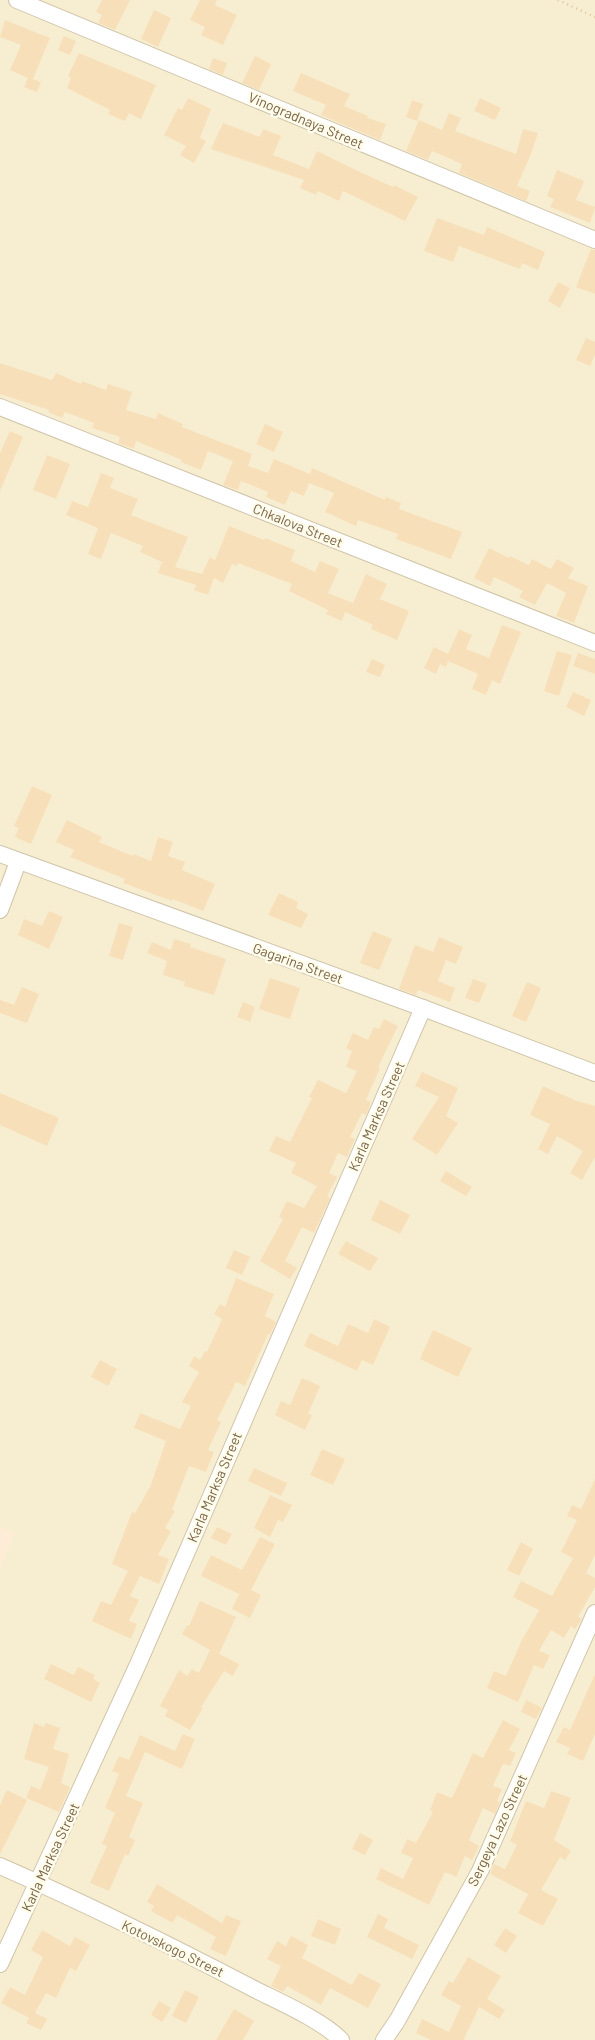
<svg xmlns="http://www.w3.org/2000/svg" width="595" height="2040" font-family="Barlow,sans-serif">
  <rect width="100%" height="100%" fill="#fefae4"/>
  <rect fill="#f7eed1" x="0" y="0" width="595" height="2040"/>
  <path fill="#ffecd7" d="M0 1527 15 1533 0 1569Z"/>
  <g fill="#f7e0b9">
    <path d="M102 0H130L115 30 98 23 102 15 96 12Z"/>
    <path d="M200 0H217L215 5 237 15 223 45 201 35 205 27 190 20Z"/>
    <path d="M154 10 171 18 158 47 141 39Z"/>
    <path d="M5 20 50 38 33 79 41 82 37 92 24 87 28 78 10 70 21 45 0 37Z"/>
    <path d="M64 36 76 41 70 55 58 50Z"/>
    <path d="M79 53 156 85 141 119 129 113 125 121 108 114 110 110 67 88 71 78 68 76Z"/>
    <path d="M255 56 271 64 259 90 242 83Z"/>
    <path d="M213 58 227 63 223 75 209 69Z"/>
    <path d="M301 73 350 94 344 106 368 116 367 118 386 124 380 140 321 115 326 105 293 91Z"/>
    <path d="M188 98 211 109 200 138 206 141 194 163 180 155 186 146 164 135 178 108 182 110Z"/>
    <path d="M480 98 501 108 495 120 474 111Z"/>
    <path d="M412 100 423 104 417 121 406 117Z"/>
    <path d="M449 113 461 118 455 131 516 154 523 129 538 133 531 154 517 186 530 191 526 201 459 173 462 164 432 151 428 160 406 151 419 120 442 130Z"/>
    <path d="M223 123 260 137 263 129 281 136 273 155 309 169 317 151 360 172 393 187 394 185 418 197 405 221 343 191 339 201 318 191 316 195 300 188 304 180 211 149Z"/>
    <path d="M557 170 584 181 576 200 595 207 590 223 550 207 554 199 547 196Z"/>
    <path d="M437 218 484 235 487 227 545 252 538 270 522 263 520 269 459 246 453 262 424 251Z"/>
    <path d="M591 249 595 250V294L576 287Z"/>
    <path d="M558 282 570 288 560 308 548 301Z"/>
    <path d="M586 338 595 342V355L590 366 576 360Z"/>
    <path d="M0 363 52 380 56 373 81 384 82 381 106 390 108 384 132 392 126 410 156 419 158 413 183 424 182 427 252 454 248 466 268 473 274 459 310 474 312 468 385 500 386 497 401 503 399 509 462 532 451 559 396 539 398 534 358 520 356 526 325 512 334 493 309 483 304 496 291 491 285 505 266 497 268 492 241 481 238 490 223 485 233 461 208 451 201 470 181 462 182 460 136 441 134 449 118 443 120 437 92 428 94 423 65 412 62 418 48 412 49 410 0 394Z"/>
    <path d="M265 424 283 432 274 452 256 444Z"/>
    <path d="M10 431 23 437 0 491V453Z"/>
    <path d="M47 455 70 464 56 499 33 490Z"/>
    <path d="M101 473 114 478 110 488 138 499 131 515 188 537 175 567 202 574 210 557 215 560 229 526 264 540 265 538 295 550 291 561 315 572 320 561 339 569 328 593 353 603 366 574 387 584 380 599 409 611 397 640 371 629 373 625 345 612 342 621 326 614 328 610 289 591 292 584 238 563 237 566 232 564 223 583 214 578 208 595 194 590 196 585 158 573 162 562 140 552 143 546 111 533 101 559 88 554 98 528 66 515 72 501 88 507Z"/>
    <path d="M489 548 509 558 510 556 529 565 532 559 551 569 557 559 574 568 568 578 588 586 574 623 556 616 566 593 547 583 535 605 519 597 523 591 494 577 490 586 474 578Z"/>
    <path d="M502 625 521 632 500 684 492 680 486 695 472 689 478 674 448 661 446 667 440 664 436 674 424 668 434 647 448 654 459 629 472 635 466 649 489 658Z"/>
    <path d="M557 651 572 655 559 696 544 691Z"/>
    <path d="M578 653 595 659V674L573 666Z"/>
    <path d="M372 659 385 665 380 677 366 672Z"/>
    <path d="M573 692 591 700 584 716 566 707Z"/>
    <path d="M32 786 52 795 31 844 15 837 19 828 14 826Z"/>
    <path d="M67 820 102 837 99 842 133 856 134 854 151 861 158 837 173 842 168 856 185 862 182 870 215 884 203 911 173 899 172 901 123 883 125 879 70 857 74 850 56 842Z"/>
    <path d="M279 893 298 902 296 908 308 914 301 928 268 915Z"/>
    <path d="M49 911 63 917 49 949 18 935 24 919 42 926Z"/>
    <path d="M119 923 133 927 123 960 109 956Z"/>
    <path d="M373 931 392 939 379 970 360 963Z"/>
    <path d="M439 937 463 947 456 964 446 960 438 981 455 988 450 1002 418 990 416 995 399 989 415 945 433 952Z"/>
    <path d="M174 939 191 944 190 947 226 959 214 995 184 986 185 982 163 975 167 961 147 953 152 942 171 950Z"/>
    <path d="M270 978 300 988 290 1019 259 1009Z"/>
    <path d="M473 979 487 984 479 1003 465 998Z"/>
    <path d="M527 982 541 988 526 1022 512 1016Z"/>
    <path d="M22 987 39 994 27 1023 0 1013V1000L14 1005Z"/>
    <path d="M243 1002 255 1007 250 1022 237 1017Z"/>
    <path d="M384 1019 398 1026 378 1067 380 1068 366 1100 371 1102 366 1115 362 1113 350 1137 355 1139 347 1157 338 1153 329 1173 337 1177 327 1196 330 1198 314 1233 302 1227 285 1261 297 1268 290 1279 260 1261 283 1219 279 1217 287 1201 304 1208 317 1186 291 1173 296 1163 269 1151 276 1136 290 1142 312 1098 309 1097 318 1080 346 1093 357 1071 346 1067 352 1051 346 1048 353 1033 368 1040 374 1027 379 1029Z"/>
    <path d="M422 1072 458 1088 446 1116 458 1123 437 1155 412 1139 439 1097 415 1086Z"/>
    <path d="M543 1086 577 1101 595 1106V1157L582 1180 570 1173 583 1151 557 1136 548 1154 538 1149 550 1124 530 1115Z"/>
    <path d="M0 1093 59 1118 47 1146 0 1125Z"/>
    <path d="M446 1171 472 1187 466 1196 440 1181Z"/>
    <path d="M380 1200 410 1215 400 1234 371 1220Z"/>
    <path d="M346 1241 378 1258 370 1271 338 1254Z"/>
    <path d="M234 1250 250 1257 242 1275 226 1268Z"/>
    <path d="M236 1278 274 1294 265 1316 276 1322 270 1335 268 1334 245 1386 236 1382 217 1420 221 1422 208 1450 214 1452 206 1472 189 1466 172 1510 175 1511 165 1528 171 1531 158 1555 169 1559 159 1584 140 1576 130 1596 139 1600 129 1621 137 1624 131 1639 92 1621 101 1601 111 1605 128 1571 112 1564 132 1512 135 1513 150 1487 166 1441 134 1428 140 1413 180 1429 191 1406 182 1402 199 1372 189 1366 194 1356 200 1360 205 1351 207 1352 222 1319 214 1314 220 1304 225 1307Z"/>
    <path d="M374 1319 390 1327 373 1365 362 1360 357 1371 304 1346 310 1333 338 1346 348 1324 368 1333Z"/>
    <path d="M433 1330 472 1348 458 1377 420 1359Z"/>
    <path d="M100 1360 117 1369 108 1386 91 1377Z"/>
    <path d="M302 1378 320 1386 308 1414 312 1415 305 1430 275 1415 281 1401 290 1405Z"/>
    <path d="M322 1449 345 1459 333 1485 310 1475Z"/>
    <path d="M254 1468 287 1483 281 1496 248 1481Z"/>
    <path d="M595 1479V1555L586 1573 595 1578V1587L578 1617 582 1619 575 1629 571 1626 564 1638 551 1630 539 1651 550 1655 543 1669 534 1665 518 1702 487 1688 494 1671 506 1676 521 1642 539 1610 513 1597 521 1581 552 1596 573 1558 561 1552 577 1520 567 1516 572 1505 581 1509Z"/>
    <path d="M270 1495 292 1505 283 1522 278 1520 270 1537 254 1528Z"/>
    <path d="M217 1527 232 1534 226 1545 211 1538Z"/>
    <path d="M260 1537 275 1544 251 1590 261 1595 250 1618 232 1609 239 1594 201 1576 211 1555 242 1570Z"/>
    <path d="M521 1542 533 1549 519 1576 507 1570Z"/>
    <path d="M200 1601 236 1617 219 1654 239 1664 233 1676 224 1671 201 1707 203 1708 190 1730 165 1716 168 1710 160 1706 179 1670 187 1676 192 1669 199 1673 210 1650 182 1634 187 1625 189 1626Z"/>
    <path d="M51 1664 74 1675 78 1667 95 1675 93 1679 100 1683 91 1702 44 1679Z"/>
    <path d="M595 1674V1734L583 1761 567 1754 570 1748 556 1742 564 1727 570 1730Z"/>
    <path d="M526 1700 542 1708 536 1719 521 1712Z"/>
    <path d="M503 1720 520 1729 509 1750 516 1753 510 1766 503 1764 493 1786 502 1789 497 1801 500 1802 495 1814 483 1808 469 1840 479 1846 472 1860 465 1856 456 1877 445 1872 429 1905 376 1879 381 1868 403 1879 413 1858 401 1853 407 1839 416 1843 433 1812 430 1810 437 1792 452 1798 473 1753 483 1758Z"/>
    <path d="M34 1723 44 1727 46 1723 60 1728 53 1749 69 1754 61 1783 70 1787 59 1812 26 1798 31 1786 40 1790 49 1767 24 1759Z"/>
    <path d="M183 1734 195 1739 182 1769 145 1752 126 1796 143 1803 129 1837 135 1840 128 1856 125 1854 109 1891 90 1883 107 1846 102 1844 115 1813 105 1808 119 1774 112 1771 119 1756 129 1760 140 1735 175 1751Z"/>
    <path d="M7 1790 27 1800 0 1854V1805Z"/>
    <path d="M551 1791 571 1798 554 1840 571 1851 565 1860 560 1857 541 1890 558 1899 543 1926 518 1913 528 1894 490 1874 494 1864 505 1869 517 1845 510 1841 526 1801 544 1808Z"/>
    <path d="M360 1833 373 1840 365 1855 352 1849Z"/>
    <path d="M157 1884 222 1923 226 1915 241 1921 226 1956 210 1949 216 1937 177 1915 173 1923 151 1911 154 1906 147 1902Z"/>
    <path d="M378 1914 388 1919 384 1928 419 1945 412 1959 367 1937Z"/>
    <path d="M318 1919 341 1929 335 1945 311 1936Z"/>
    <path d="M505 1928 517 1936 506 1953 494 1945Z"/>
    <path d="M42 1930 70 1946 75 1937 90 1945 76 1971 70 1968 56 1998 46 1993 35 2013 47 2019 41 2030 26 2023 29 2018 1 2003 10 1987 25 1995 43 1957 31 1950Z"/>
    <path d="M291 1936 308 1945 302 1958 352 1985 359 1973 381 1984 368 2008 330 1988 321 2005 287 1986 283 1992 271 1986 281 1966 267 1959 277 1941 286 1946Z"/>
    <path d="M468 1957 501 1976 487 1999 505 2010 499 2019 479 2007 464 2039 466 2040H431L416 2033 422 2019 449 2032 461 2006 441 1995 449 1981 453 1983Z"/>
    <path d="M185 1990 199 1997 186 2023 172 2016Z"/>
    <path d="M159 2001 171 2008 162 2022 151 2015Z"/>
    <path d="M234 2009 254 2021 243 2040H216Z"/>
  </g>
  <g fill="none" stroke-linecap="round" stroke-linejoin="round">
    <g stroke="#d1c4a9" stroke-width="18">
      <g id="street">
        <path d="M17 0 595 240"/>
        <path d="M0 407 595 643"/>
        <path d="M0 854 423 1008 595 1073"/>
        <path d="M0 910 18 862"/>
        <path d="M0 1866C87 1904 172 1946 256 1990 280 2002 323 2021 341 2040"/>
        <path d="M0 1964 139 1662 423 1008"/>
        <path d="M384 2040 397 2021 480 1871 595 1613"/>
      </g>
    </g>
    <path stroke="#dcc49b" stroke-width="2.5" stroke-dasharray="1 4" stroke-linecap="butt" d="M558 0 595 17"/>
    <use href="#street" stroke="#fff" stroke-width="16"/>
  </g>
  <g text-anchor="middle" dominant-baseline="central" stroke-width="5" stroke-linejoin="round" paint-order="stroke">
    <g font-size="14" fill="#7a6547" stroke="#fffcec">
      <text transform="translate(306 120) rotate(23)">Vinogradnaya Street</text>
      <text transform="translate(298 525) rotate(22)">Chkalova Street</text>
      <text transform="translate(298 963) rotate(20)">Gagarina Street</text>
      <text transform="translate(376 1116) rotate(-66)">Karla Marksa Street</text>
      <text transform="translate(214 1487) rotate(-67)">Karla Marksa Street</text>
      <text transform="translate(497 1830) rotate(-65)">Sergeya Lazo Street</text>
      <text transform="translate(50 1857) rotate(-65)">Karla Marksa Street</text>
      <text transform="translate(173 1948) rotate(26)">Kotovskogo Street</text>
    </g>
  </g>
</svg>
